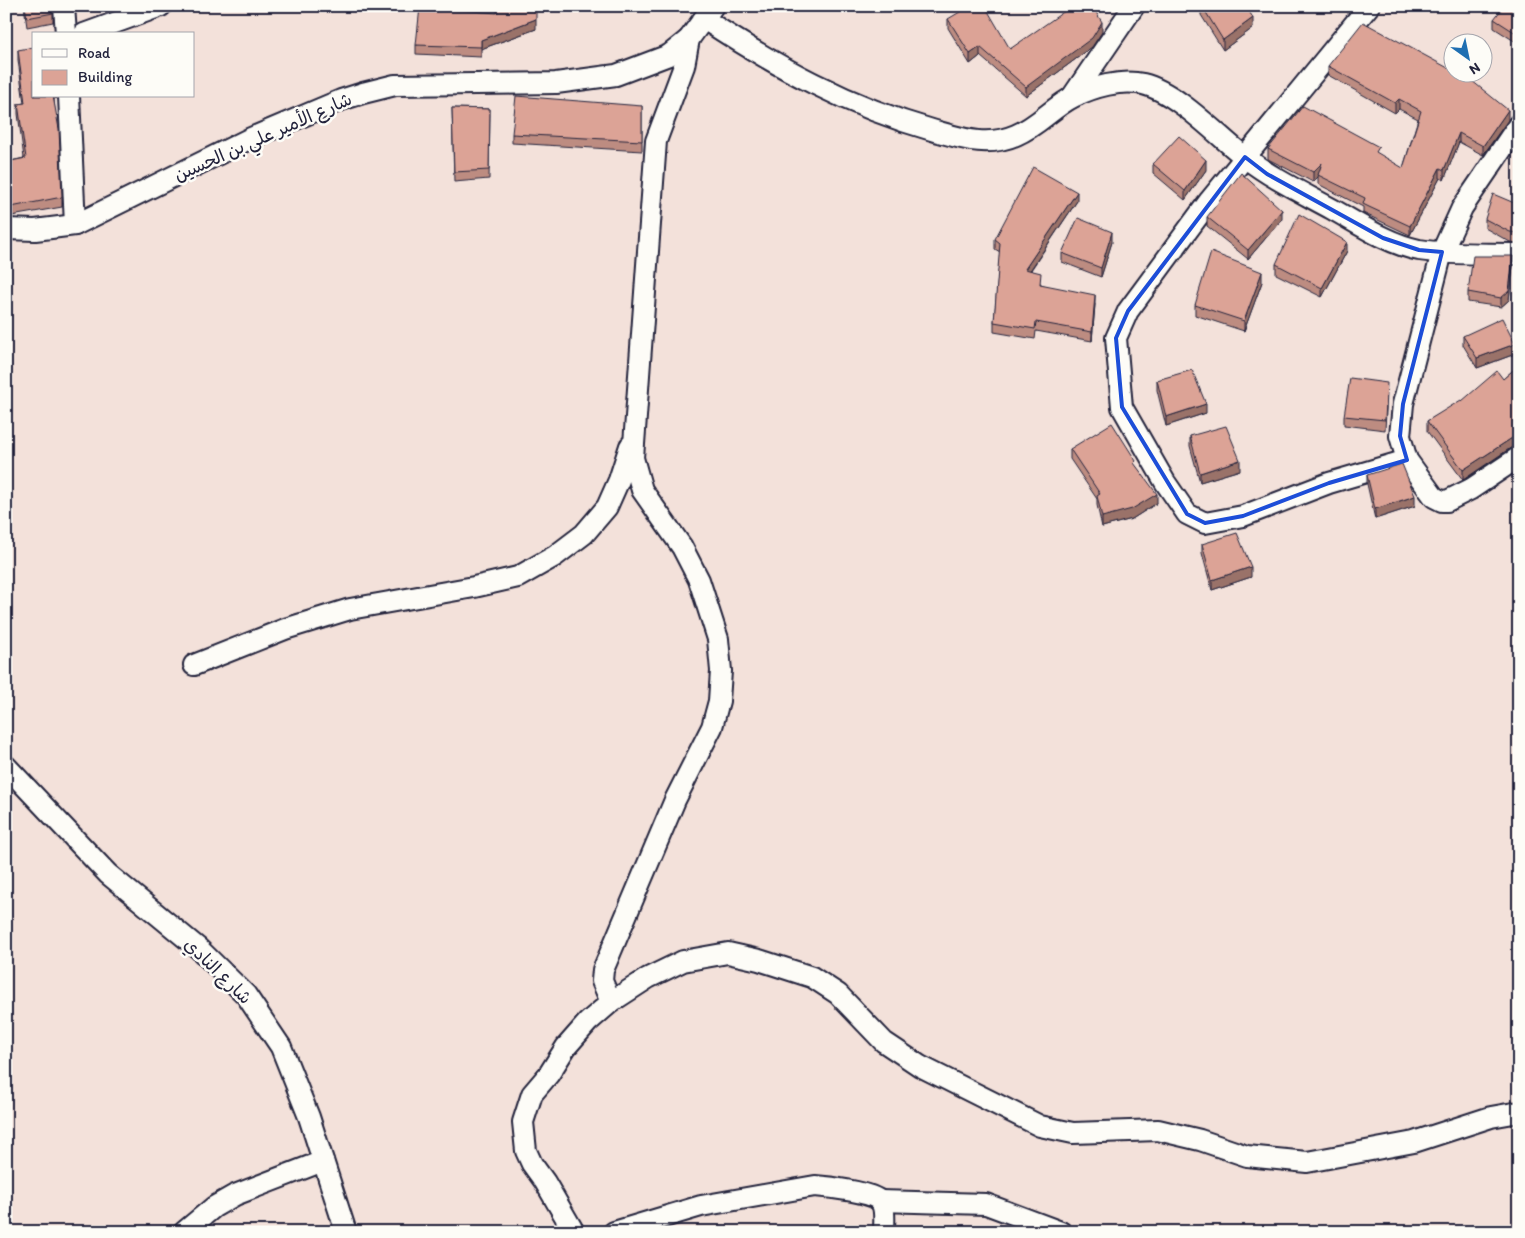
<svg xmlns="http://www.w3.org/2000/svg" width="1525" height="1238" font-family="Itim,'Playpen Sans Arabic',sans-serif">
  <rect width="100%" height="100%" fill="#f3e1da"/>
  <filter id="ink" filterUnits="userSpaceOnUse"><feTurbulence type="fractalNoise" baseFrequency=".02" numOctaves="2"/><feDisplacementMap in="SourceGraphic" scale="10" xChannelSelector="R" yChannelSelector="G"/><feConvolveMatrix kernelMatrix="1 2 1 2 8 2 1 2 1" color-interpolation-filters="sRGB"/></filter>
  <g filter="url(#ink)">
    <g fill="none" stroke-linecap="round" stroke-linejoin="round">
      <g stroke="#22223b" stroke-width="24">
        <g id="minor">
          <path d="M64 6 66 34"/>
          <path d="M1369 6 1210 200 1128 311 1116 338 1122 407 1165 482 1187 514 1205 523 1243 516 1329 483 1407 460"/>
          <path d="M704 19C775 66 850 107 932 130 961 138 986 148 1016 135 1038 126 1053 107 1073 97 1093 87 1121 79 1143 84 1177 92 1219 137 1246 158 1273 179 1303 193 1332 209 1359 224 1388 244 1419 250 1451 255 1486 253 1519 254"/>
          <path d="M84 34 161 6"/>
          <path d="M69 96 75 225"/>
          <path d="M1072 97 1134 6"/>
          <path d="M1519 124 1462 208 1442 252 1403 404 1400 436 1407 460 1434 497 1442 501H1447L1471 489 1519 457"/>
          <path d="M6 229 35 230 75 225 251 138 341 100 363 93 395 85 556 83 616 75 669 55 689 39 713 6"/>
          <path d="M194 665 285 629 350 609 474 587 518 577 555 556 584 534 607 507 619 480 630 446"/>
          <path d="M6 766 108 874 198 948 246 995 281 1047 309 1117 346 1232"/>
          <path d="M611 1002 602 981 603 970 675 800 712 727 719 701 721 671 718 639 699 580 682 547 642 490 633 458 656 141 684 66 689 39"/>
          <path d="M880 1201 986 1204 1061 1232"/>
          <path d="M184 1232 214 1207 235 1195 323 1161"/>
          <path d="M574 1232 545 1182 532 1164 526 1151 523 1122 532 1094 549 1074 566 1047 588 1022 611 1002 648 978 683 961 728 953 759 960 812 977 838 994 884 1042 920 1066 1040 1126 1073 1133 1158 1130 1200 1140 1247 1156 1307 1162 1414 1142 1491 1117 1519 1112"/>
          <path d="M614 1232 701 1206 815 1186C828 1187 872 1192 880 1201 886 1208 884 1223 884 1232"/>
        </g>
      </g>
      <use href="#minor" stroke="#fdfcf7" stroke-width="20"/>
    </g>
    <g fill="#bd8c81" stroke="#22223b">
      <path d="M24 6H53V22L27 27Z"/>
      <path d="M1201 6H1246L1253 28 1223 50 1201 15Z"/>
      <path d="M1519 6V44L1494 28V19Z"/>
      <path d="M948 19 1010 49 1102 32 1092 47 1026 96 980 56 970 64 948 28Z"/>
      <path d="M536 29 481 49V57L416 54V45Z"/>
      <path d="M18 50 34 96H58L57 98 54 99 62 197V207L6 217V162L24 158 18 114V104L24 103 18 60Z"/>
      <path d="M1328 66 1508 120 1483 155 1459 142 1444 180 1440 178 1410 235 1363 213V207L1318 184V177L1313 182 1268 159V149L1403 168 1418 119 1399 109 1395 113 1328 75Z"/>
      <path d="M642 106V151L512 143V134Z"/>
      <path d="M452 108 490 109 489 179 454 182Z"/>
      <path d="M1153 164 1206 170 1185 200 1153 173Z"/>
      <path d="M1077 201 1031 270 1041 284 1095 304 1092 341 1036 331 1035 339 994 332V322L1000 252 995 249V239Z"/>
      <path d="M1519 205V243L1510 242 1485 228V219Z"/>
      <path d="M1207 217 1282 219 1248 259 1207 226Z"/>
      <path d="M1112 242 1101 277 1062 262V253Z"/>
      <path d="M1347 251 1322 297 1276 274V264Z"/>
      <path d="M1513 266 1509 300 1501 307 1468 302V292Z"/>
      <path d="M1262 282 1244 331 1195 315V305Z"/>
      <path d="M1463 336 1515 354 1477 368 1463 345Z"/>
      <path d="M1519 365V446L1512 447 1463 480 1427 431V421L1503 379Z"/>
      <path d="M1157 380 1206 413 1166 426 1157 390Z"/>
      <path d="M1387 393 1385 430 1344 425V416Z"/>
      <path d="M1190 436 1240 470 1200 482 1190 446Z"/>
      <path d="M1070 449 1136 466 1157 503 1132 519 1102 527 1097 505V499L1070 459Z"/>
      <path d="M1367 475 1415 506 1375 519 1367 484Z"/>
      <path d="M1202 544 1251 577 1212 590 1202 553Z"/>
    </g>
    <g fill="#9a7269" stroke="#22223b">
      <path d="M567 6H573L567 9Z"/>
      <path d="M1253 18V28L1223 50V40Z"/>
      <path d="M536 19V29L481 49V40Z"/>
      <path d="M1102 22V32L1092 47 1026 96V87Z"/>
      <path d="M980 47V56L970 64V54Z"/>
      <path d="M1399 99V109L1395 113V103Z"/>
      <path d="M1508 110V120L1483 155V146Z"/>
      <path d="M1459 133V142L1444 180V170Z"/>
      <path d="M1206 160V170L1185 200V191Z"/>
      <path d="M1322 163 1318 177 1313 182V172Z"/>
      <path d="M1440 168V178L1410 235V226Z"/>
      <path d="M1077 192V201L1025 278V269Z"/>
      <path d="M1282 210V219L1248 259V250Z"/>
      <path d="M1112 232V242L1101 277V268Z"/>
      <path d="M1347 242V251L1322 297V288Z"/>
      <path d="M1513 256V266L1509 300 1501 307V298Z"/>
      <path d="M1262 272V282L1244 331V321Z"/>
      <path d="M1095 295V304L1092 341V332Z"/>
      <path d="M1515 344V354L1477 368V358Z"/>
      <path d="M1206 404V413L1166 426V417Z"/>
      <path d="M1512 438V447L1463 480V470Z"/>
      <path d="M1240 460V470L1200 482V473Z"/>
      <path d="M1157 494V503L1132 519 1102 527V517Z"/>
      <path d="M1415 496V506L1375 519V509Z"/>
      <path d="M1251 567V577L1212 590V580Z"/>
    </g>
    <g fill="#dca396" stroke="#22223b">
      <path d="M25 6H53V13L27 18Z"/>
      <path d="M497 6H536V19L481 40V47L416 45 420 7 497 13Z"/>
      <path d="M970 6H985L1010 49 1072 6H1092L1102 22 1092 38 1026 87 980 47 970 54 948 19Z"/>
      <path d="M1202 6H1246L1253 18 1223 40Z"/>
      <path d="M1504 6H1519V35L1494 19Z"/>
      <path d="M1363 22 1448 68 1451 65 1452 66V72H1461L1508 110 1483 146 1459 133 1444 170 1440 168 1410 226 1369 207 1363 204 1365 198 1318 175 1322 163 1313 172 1268 149 1303 106 1379 147 1376 152 1403 168 1421 111 1399 99 1395 103 1328 66Z"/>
      <path d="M34 47V96H53L59 129 62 197 6 208V162L26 158 18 104 25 103 18 50Z"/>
      <path d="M516 96 642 106V141L512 134Z"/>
      <path d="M452 108 490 109 489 170 454 172Z"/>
      <path d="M1179 136 1206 160 1185 191 1153 164Z"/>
      <path d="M1033 167 1077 192 1025 269 1041 273 1040 284 1095 295 1092 332 1036 322 1035 329 994 322 1000 243 995 239Z"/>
      <path d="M1241 173 1282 210 1248 250 1207 217Z"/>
      <path d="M1493 194 1519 205V233L1510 232 1485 219Z"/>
      <path d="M1299 214 1347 242 1322 288 1276 264Z"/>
      <path d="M1078 218 1112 232 1101 268 1062 253Z"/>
      <path d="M1211 252 1262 272 1244 321 1195 305Z"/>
      <path d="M1473 256H1513L1509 291 1501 298 1468 292Z"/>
      <path d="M1502 318 1515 344 1477 358 1463 336Z"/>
      <path d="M1519 365V437L1512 438 1463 470 1427 421 1461 400 1462 401 1497 371 1503 379Z"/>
      <path d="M1192 370 1206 404 1166 417 1157 380Z"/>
      <path d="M1350 378 1387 383 1385 420 1344 416Z"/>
      <path d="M1112 423 1136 461 1134 463 1157 494 1132 509 1102 517 1097 496 1100 494 1070 449Z"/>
      <path d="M1226 426 1240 460 1200 473 1190 436Z"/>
      <path d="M1402 464 1415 496 1375 509 1367 475Z"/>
      <path d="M1237 533 1251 567 1212 580 1202 544Z"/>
    </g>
  </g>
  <path fill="none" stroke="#1d4ed8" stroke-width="4" stroke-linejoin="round" d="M1245 157 1267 174 1383 238 1419 250 1442 252 1403 404 1400 436 1407 460 1329 483 1243 516 1205 523 1187 514 1122 407 1116 338 1128 311Z"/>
  <g text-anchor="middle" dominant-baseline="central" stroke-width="5" stroke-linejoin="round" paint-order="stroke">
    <g font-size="18" fill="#22223b" stroke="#fdfcf7">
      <text transform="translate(263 137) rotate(-24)">شارع الأمير علي بن الحسين</text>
      <text transform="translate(218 971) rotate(44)">شارع النادي</text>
    </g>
  </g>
  <rect width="1525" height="1238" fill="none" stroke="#fdfcf7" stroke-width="25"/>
  <rect x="12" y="12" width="1500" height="1213" fill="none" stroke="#22223b" stroke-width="2" filter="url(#ink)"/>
  <rect x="32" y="32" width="162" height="65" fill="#fdfcf7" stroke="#a5a5ac"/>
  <rect x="42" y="49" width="25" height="8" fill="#fdfcf7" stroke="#a5a5ac"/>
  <text x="78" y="58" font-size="15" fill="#22223b">Road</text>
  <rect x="42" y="70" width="25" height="15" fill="#dca396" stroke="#a5a5ac"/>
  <text x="78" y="82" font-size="15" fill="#22223b">Building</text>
  <g transform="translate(1468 58) rotate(147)"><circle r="24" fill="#fdfcf7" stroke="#a5a5ac"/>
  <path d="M0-4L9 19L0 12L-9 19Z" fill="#1f6fb2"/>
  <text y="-8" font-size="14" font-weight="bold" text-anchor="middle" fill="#22223b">N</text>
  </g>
</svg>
